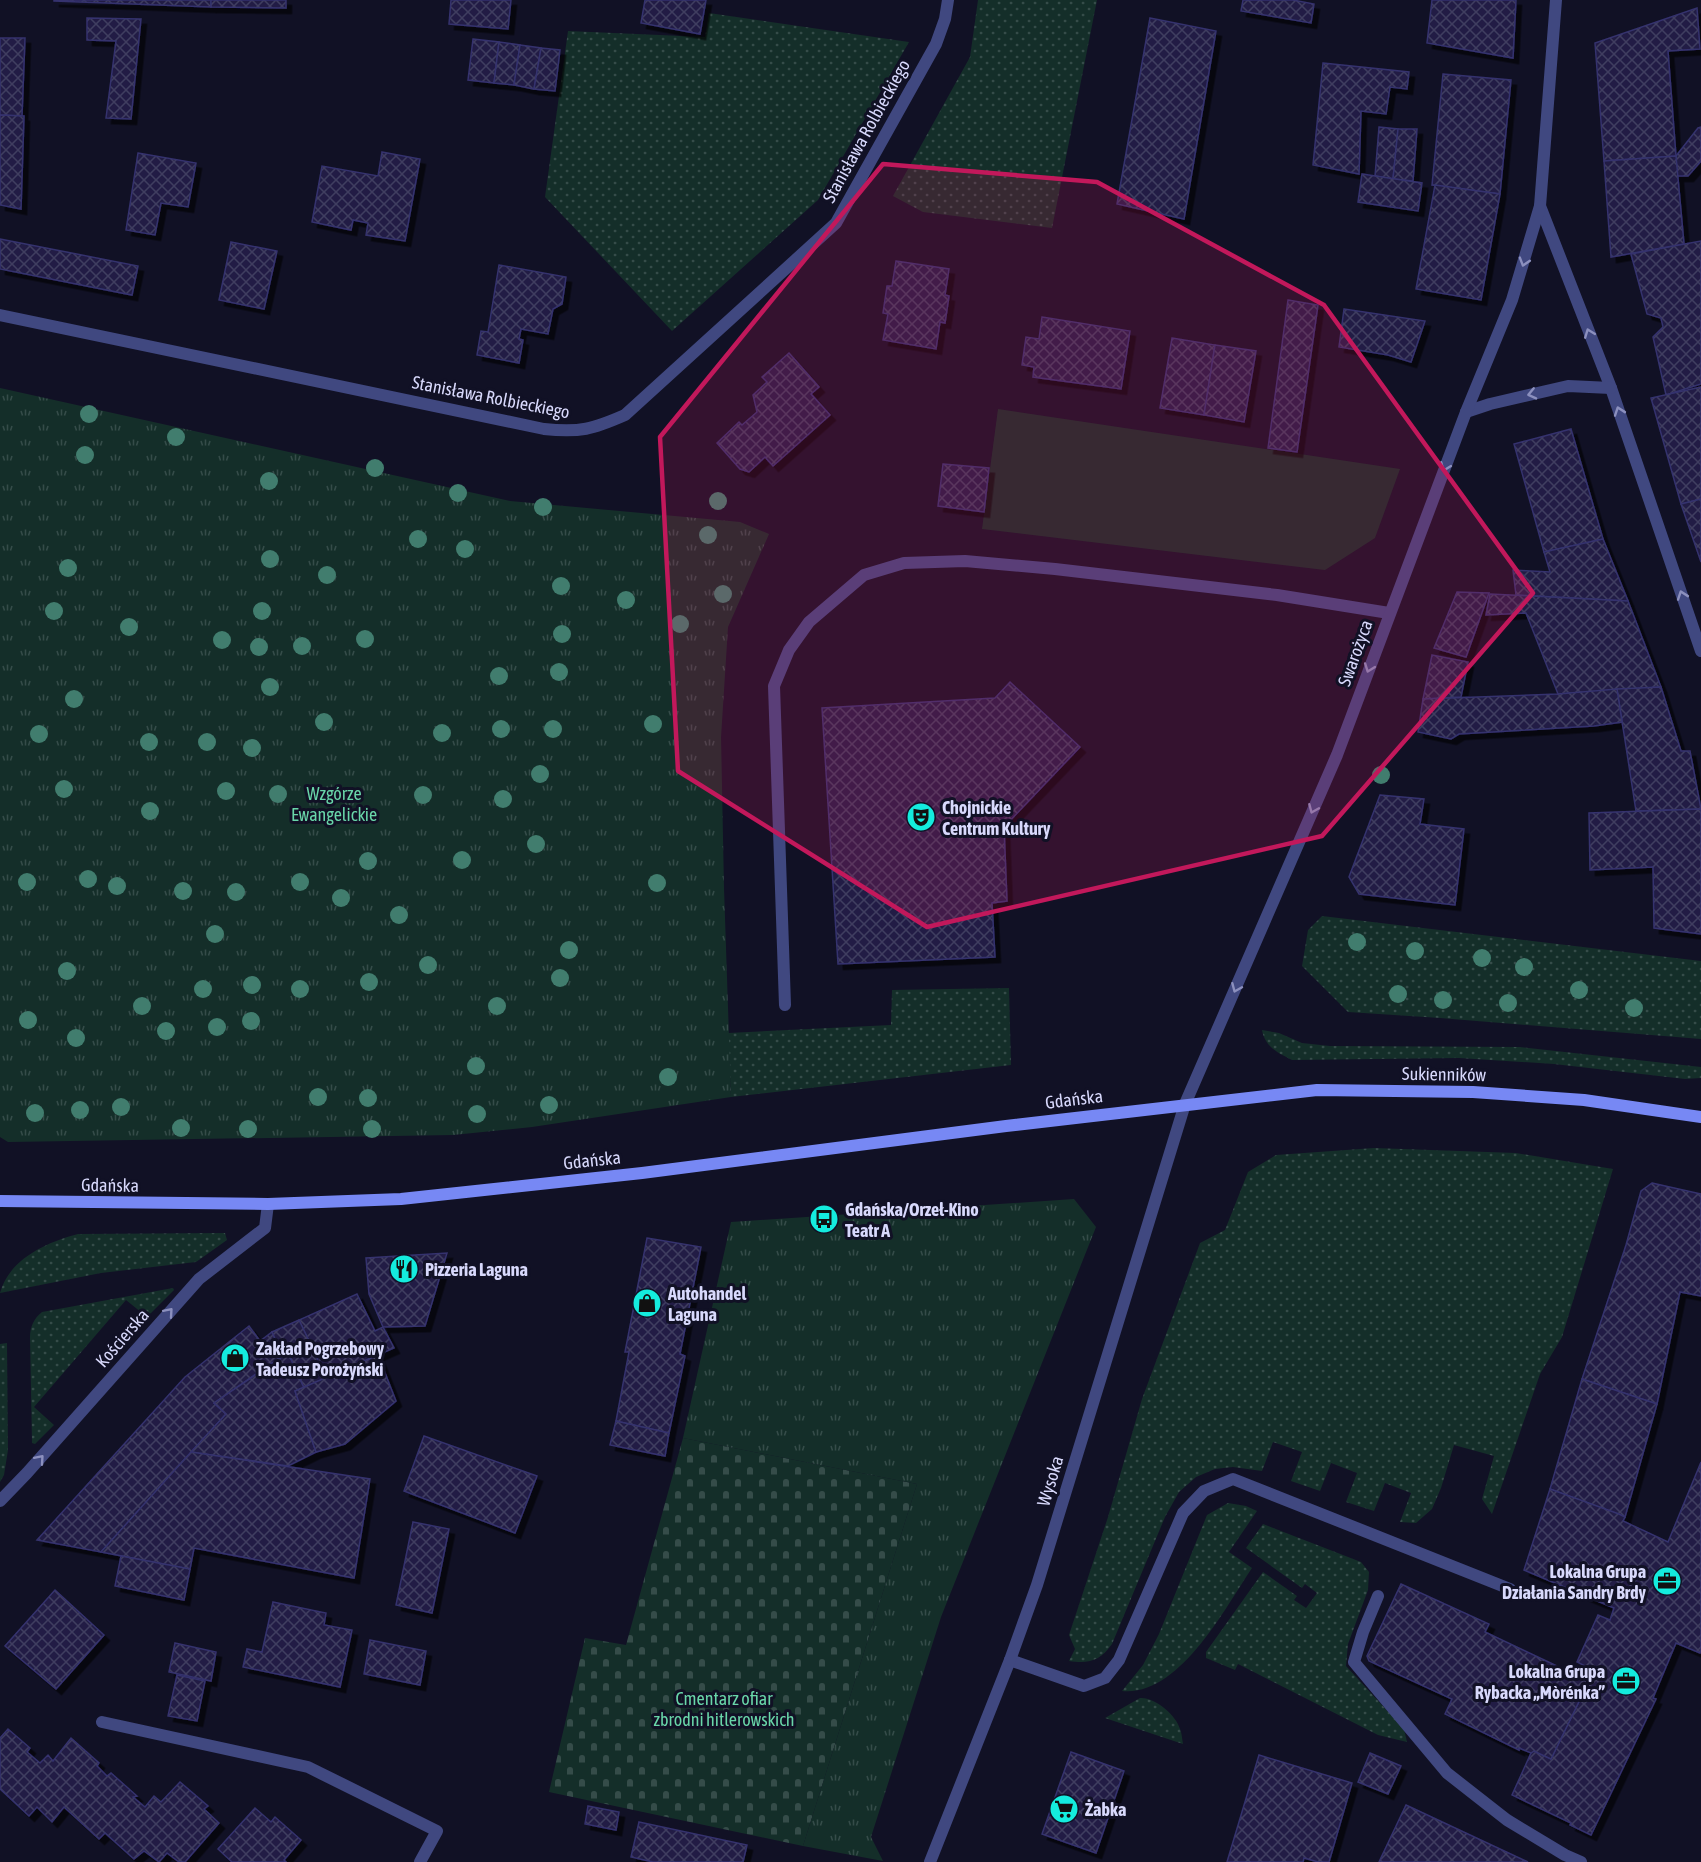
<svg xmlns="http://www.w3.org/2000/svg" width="1701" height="1862" font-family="'Asap Condensed',sans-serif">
  <defs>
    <pattern id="grass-dots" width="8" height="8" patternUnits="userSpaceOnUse" patternTransform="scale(1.5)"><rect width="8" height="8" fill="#142e29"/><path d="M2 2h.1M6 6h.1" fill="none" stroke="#354c49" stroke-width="1.8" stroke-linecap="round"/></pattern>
    <pattern id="cemetery-stones" width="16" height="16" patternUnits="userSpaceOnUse" patternTransform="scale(1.5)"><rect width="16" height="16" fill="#142e29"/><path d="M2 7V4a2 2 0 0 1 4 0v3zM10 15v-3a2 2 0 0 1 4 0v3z" fill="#354c49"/></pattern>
    <pattern id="park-tufts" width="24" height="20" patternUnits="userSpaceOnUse" patternTransform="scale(1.5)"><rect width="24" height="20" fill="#142e29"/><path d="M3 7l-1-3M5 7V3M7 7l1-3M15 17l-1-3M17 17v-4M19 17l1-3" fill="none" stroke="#354c49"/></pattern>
    <pattern id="building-cross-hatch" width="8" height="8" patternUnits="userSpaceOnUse" patternTransform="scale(1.5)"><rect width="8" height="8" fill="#201e44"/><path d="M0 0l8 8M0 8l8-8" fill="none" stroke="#403e60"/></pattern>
    <filter id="shadow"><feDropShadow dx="5.5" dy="5.5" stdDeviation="0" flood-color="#0009"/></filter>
  </defs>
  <rect width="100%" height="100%" fill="#111125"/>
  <g fill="url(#grass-dots)">
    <path d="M978 0H1097L1052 228 923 212 893 196 970 57Z"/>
    <path d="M709 13 909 42 818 200 672 331 545 197 568 31 705 37Z"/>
    <path d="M1322 916 1701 961V1039L1440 1018 1348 1012 1302 966 1308 930Z"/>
    <path d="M1009 988 1011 1065 731 1097 728 1033 891 1025 892 990Z"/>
    <path d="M1262 1030 1279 1033 1302 1043 1330 1046 1520 1047 1701 1067V1078L1685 1079 1554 1064 1459 1058 1292 1060C1278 1053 1265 1047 1262 1030Z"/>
    <path d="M1374 1148 1516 1153 1613 1169 1562 1337 1540 1374 1492 1514 1482 1499 1494 1456 1454 1445 1441 1488 1432 1509 1416 1523 1400 1522 1411 1493 1385 1483 1374 1511 1346 1502 1357 1473 1331 1463 1320 1491 1291 1481 1302 1452 1273 1442 1262 1471 1233 1467 1215 1469 1196 1477 1179 1492 1165 1517 1112 1644C1100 1661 1089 1664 1069 1661L1075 1649 1069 1635 1108 1517 1142 1399 1200 1243 1225 1230 1248 1172 1276 1155Z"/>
    <path d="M225 1233 227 1240 196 1262 101 1273 0 1293C9 1259 47 1242 78 1234Z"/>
    <path d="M173 1288 174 1290 147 1317 126 1300 34 1407 54 1425 35 1444 32 1443 30 1337C30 1327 34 1318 42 1312Z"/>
    <path d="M7 1343 8 1450 4 1475 0 1482V1344Z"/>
    <path d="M1228 1503 1246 1506 1257 1511 1229 1552 1252 1568C1225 1608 1179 1697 1122 1691L1143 1665 1159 1634 1207 1515Z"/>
    <path d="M1263 1524 1361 1562 1369 1572 1368 1590 1348 1644 1346 1666 1404 1729 1407 1742 1378 1735 1238 1664 1235 1670 1206 1658V1652L1263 1572 1297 1596 1294 1600 1306 1608 1317 1593 1305 1584 1302 1588 1246 1548Z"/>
    <path d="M1140 1698C1155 1697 1176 1715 1180 1729 1182 1734 1182 1739 1183 1744L1105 1718Z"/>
  </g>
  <path fill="url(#cemetery-stones)" d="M683 1438 917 1484 803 1846 549 1792 585 1638 626 1645Z"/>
  <g fill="url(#park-tufts)">
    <path d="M0 388 510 501 740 522 769 534 728 627 721 737 724 888 731 1097 532 1127 453 1135 8 1142 0 1137Z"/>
    <path d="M1074 1199 1096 1227 941 1617 871 1837 883 1861 803 1846 917 1484 683 1438 731 1222Z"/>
  </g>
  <path fill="#142e29" d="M998 409 1400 469 1375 538 1325 570 982 529Z"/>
  <g fill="url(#building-cross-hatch)" stroke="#35326e" stroke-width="1.5" filter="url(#shadow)">
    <path d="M54 0H211V7L54 1Z"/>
    <path d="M211 0H286V8L211 7Z"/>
    <path d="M451 0H511L508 29 449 24Z"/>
    <path d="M645 0H706L700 34 641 23Z"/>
    <path d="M1243 0H1293L1314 4 1311 23 1241 11Z"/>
    <path d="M1432 0H1516L1513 58 1427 43Z"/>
    <path d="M1697 8 1700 49 1668 51 1676 156 1604 161 1595 43Z"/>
    <path d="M87 18 141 19 131 119 106 118 116 41 87 40Z"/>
    <path d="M1150 18 1216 31 1184 219 1117 204Z"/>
    <path d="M0 38H25L22 116 0 115Z"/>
    <path d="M473 39 499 42 494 83 468 80Z"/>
    <path d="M499 42 520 45 514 85 494 83Z"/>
    <path d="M520 45 541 48 534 89 514 85Z"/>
    <path d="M541 48 560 50 555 91 534 89Z"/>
    <path d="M1323 63 1409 72 1407 89 1390 87 1386 114 1361 111 1359 174 1313 165Z"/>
    <path d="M1443 74 1511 80 1500 194 1432 185Z"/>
    <path d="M0 115 24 116 21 209 0 205Z"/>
    <path d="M1379 127 1398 129 1393 179 1375 176Z"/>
    <path d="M1701 127V161L1688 176H1677L1676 156 1698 128Z"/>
    <path d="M1398 129H1417L1413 181 1393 179Z"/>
    <path d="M382 152 420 159 405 241 366 235 368 223 353 220 351 230 312 222 322 166 378 176Z"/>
    <path d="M138 153 196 163 188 207 161 203 155 235 126 230Z"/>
    <path d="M1676 156 1684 244 1611 257 1604 161Z"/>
    <path d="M1362 174 1422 183 1418 211 1358 202Z"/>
    <path d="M1435 185 1500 194 1481 300 1416 289Z"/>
    <path d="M0 239 138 266 132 295 0 269Z"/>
    <path d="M1701 241V384L1666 395 1653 337 1663 327 1661 318 1647 314 1631 254Z"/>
    <path d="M231 242 277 251 264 309 219 300Z"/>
    <path d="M896 261 949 269 945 295 949 296 945 323 940 322 936 349 883 340 888 314 883 313 887 286H892Z"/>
    <path d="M499 265 566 277 562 304 553 309 548 334 521 329 519 339 523 340 519 363 477 355 481 331 488 332Z"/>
    <path d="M1288 300 1318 305 1297 452 1268 448Z"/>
    <path d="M1344 309 1425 321 1411 362 1388 355 1339 347Z"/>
    <path d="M1042 317 1130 331 1121 389 1033 377 1034 367 1022 365 1026 337 1039 339Z"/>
    <path d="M1172 338 1215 345 1204 415 1160 408Z"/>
    <path d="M1215 345 1256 351 1244 422 1204 415Z"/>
    <path d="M789 353 819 387 811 394 830 415 773 466 765 457 749 472 740 469 717 443 739 422 742 425 757 412 753 395 767 382 762 377Z"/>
    <path d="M1701 387V499L1681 504 1651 398Z"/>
    <path d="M1571 429 1603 539 1544 552 1514 444Z"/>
    <path d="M943 464 989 468 984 512 938 506Z"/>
    <path d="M1701 499V562L1681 504Z"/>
    <path d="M1603 539 1628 601 1516 595 1513 570 1550 572 1544 552Z"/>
    <path d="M1457 592 1489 593 1466 657 1434 648Z"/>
    <path d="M1490 594 1628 601 1661 687 1558 694 1526 613 1486 615Z"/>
    <path d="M1432 655 1468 662 1461 697 1423 699Z"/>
    <path d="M1010 682 1080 747 1004 827 1007 901 992 903 995 957 838 964 822 708 995 698Z"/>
    <path d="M1661 687 1681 751H1690L1701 809 1636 811 1617 689Z"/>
    <path d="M1617 689 1622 722 1594 726 1459 734 1451 739 1418 732 1423 699 1558 694Z"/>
    <path d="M1380 795 1424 799 1420 824 1464 829 1455 905 1359 894 1349 877Z"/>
    <path d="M1701 809V934L1654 928 1653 867 1590 870 1589 813Z"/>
    <path d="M1652 1183 1701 1194V1296L1680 1292 1657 1404 1582 1379 1626 1245 1641 1191Z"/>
    <path d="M647 1238 701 1247 680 1354 685 1356 669 1433 616 1421 629 1352H625Z"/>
    <path d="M447 1253 425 1326 383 1327 369 1294 366 1258Z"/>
    <path d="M357 1294 375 1331 383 1327 394 1348 326 1378 299 1320Z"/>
    <path d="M299 1320 310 1343 282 1356 272 1332Z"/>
    <path d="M249 1326 260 1341 272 1332 282 1356 214 1403 226 1414 101 1552 37 1540 185 1377Z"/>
    <path d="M310 1343 326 1378 304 1388 288 1353Z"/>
    <path d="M288 1353 304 1388 295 1391 316 1452 288 1466 191 1452 226 1414 214 1403Z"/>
    <path d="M378 1355 396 1401 345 1444 316 1452 295 1391Z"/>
    <path d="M1582 1379 1657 1404 1625 1517 1550 1489Z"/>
    <path d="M616 1421 669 1433 665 1456 610 1445Z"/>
    <path d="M424 1436 537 1476 515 1533 404 1491Z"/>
    <path d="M191 1452 370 1479 354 1578 194 1548 190 1569 101 1552Z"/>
    <path d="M1701 1462V1650L1700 1653 1676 1643 1653 1698 1656 1699 1591 1835 1570 1825 1571 1823 1512 1795 1531 1753 1534 1751 1551 1759 1589 1681 1585 1680 1589 1668 1577 1662 1598 1615 1610 1620 1614 1608 1524 1570 1550 1489 1619 1514 1625 1517 1623 1521 1668 1542Z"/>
    <path d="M413 1522 449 1529 432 1613 396 1605Z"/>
    <path d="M121 1556 190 1569 184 1600 115 1586Z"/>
    <path d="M1401 1584 1489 1624 1485 1632 1589 1681 1551 1759 1534 1751 1531 1753 1519 1748V1750L1445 1714 1452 1699 1369 1661 1367 1656Z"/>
    <path d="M55 1590 104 1635 56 1689 5 1646Z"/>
    <path d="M273 1602 326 1613 324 1625 352 1630 340 1687 243 1667 247 1649 262 1652Z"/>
    <path d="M370 1640 426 1651 420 1685 364 1674Z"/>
    <path d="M175 1643 216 1652 211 1681 169 1672Z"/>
    <path d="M177 1675 205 1681 197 1721 168 1716Z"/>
    <path d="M8 1729 30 1748 27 1752 40 1763 48 1755 53 1761 71 1738 99 1763 97 1766 107 1776 111 1773 137 1796 133 1797 145 1807 154 1796 161 1802 180 1782 208 1806 204 1809 219 1823 185 1862H179L167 1853 159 1862 144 1851 134 1859 105 1833 99 1839 64 1807 52 1822 37 1807 29 1816 0 1789V1738Z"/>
    <path d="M1071 1752 1124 1771 1096 1853 1042 1834Z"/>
    <path d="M1370 1753 1401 1766 1388 1794 1358 1782Z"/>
    <path d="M1259 1755 1352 1783 1329 1862H1318L1304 1858 1303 1862H1227Z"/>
    <path d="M1406 1805 1528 1862H1379Z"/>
    <path d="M588 1806 619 1812 616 1830 585 1824Z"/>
    <path d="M255 1808 271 1822 275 1817 301 1840 284 1860 286 1862H232L218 1849Z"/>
    <path d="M639 1822 747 1845 743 1862H653L631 1857Z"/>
  </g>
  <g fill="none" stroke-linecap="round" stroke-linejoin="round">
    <g stroke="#404880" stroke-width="12">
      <path d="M785 1005 774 686 789 650 809 622 864 575 904 563 965 561 1055 569 1277 595 1389 613"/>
      <path d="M1378 1596 1363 1632 1354 1662 1447 1773 1507 1820 1565 1855 1581 1862"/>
      <path d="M1010 1660 1084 1686 1105 1678 1119 1660 1183 1513 1204 1491 1233 1479 1510 1589"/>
      <path d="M102 1722 308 1767 437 1831 420 1862"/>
    </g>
    <g stroke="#404880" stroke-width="12">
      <path d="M0 315 544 429C580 433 593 429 625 415L836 223 936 44 945 19 948 0"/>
      <path d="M0 1501 27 1473 199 1279 265 1228 268 1204"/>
    </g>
    <g stroke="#404880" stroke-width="12">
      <path d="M1556 0 1540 206 1611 388 1701 651"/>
      <path d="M1466 412 1490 404 1568 386 1611 388"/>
      <path d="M930 1862 1010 1660 1037 1585 1185 1104 1337 755 1466 412 1512 300 1540 206"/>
    </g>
    <path stroke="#7788f4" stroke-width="12" d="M0 1201 268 1204 401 1199 642 1173 1006 1126 1317 1090 1473 1092 1584 1100 1701 1117"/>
  </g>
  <g fill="#417d6e">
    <circle cx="89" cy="414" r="9"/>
    <circle cx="176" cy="437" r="9"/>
    <circle cx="85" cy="455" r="9"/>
    <circle cx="375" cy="468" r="9"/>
    <circle cx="269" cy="481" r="9"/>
    <circle cx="458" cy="493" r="9"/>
    <circle cx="718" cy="501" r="9"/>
    <circle cx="543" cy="507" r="9"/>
    <circle cx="708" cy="535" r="9"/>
    <circle cx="418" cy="539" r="9"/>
    <circle cx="465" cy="549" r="9"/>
    <circle cx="270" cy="559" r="9"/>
    <circle cx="68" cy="568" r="9"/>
    <circle cx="327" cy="575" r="9"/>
    <circle cx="561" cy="586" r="9"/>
    <circle cx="723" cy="594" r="9"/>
    <circle cx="626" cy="600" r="9"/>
    <circle cx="54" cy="611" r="9"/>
    <circle cx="262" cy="611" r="9"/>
    <circle cx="680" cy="624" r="9"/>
    <circle cx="129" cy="627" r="9"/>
    <circle cx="562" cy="634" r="9"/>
    <circle cx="365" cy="639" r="9"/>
    <circle cx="222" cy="640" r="9"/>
    <circle cx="302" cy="646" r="9"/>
    <circle cx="259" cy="647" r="9"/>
    <circle cx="559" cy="672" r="9"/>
    <circle cx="499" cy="676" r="9"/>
    <circle cx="270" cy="687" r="9"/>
    <circle cx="74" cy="699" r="9"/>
    <circle cx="324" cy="722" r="9"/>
    <circle cx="653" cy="724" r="9"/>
    <circle cx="501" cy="729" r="9"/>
    <circle cx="553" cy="729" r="9"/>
    <circle cx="442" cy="733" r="9"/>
    <circle cx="39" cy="734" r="9"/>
    <circle cx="149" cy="742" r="9"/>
    <circle cx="207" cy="742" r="9"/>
    <circle cx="252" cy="748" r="9"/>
    <circle cx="540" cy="774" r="9"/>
    <circle cx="1381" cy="775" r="9"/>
    <circle cx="64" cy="789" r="9"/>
    <circle cx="226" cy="791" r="9"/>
    <circle cx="278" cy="794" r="9"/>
    <circle cx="423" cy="795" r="9"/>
    <circle cx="503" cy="799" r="9"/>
    <circle cx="150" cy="811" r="9"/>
    <circle cx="536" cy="844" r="9"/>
    <circle cx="462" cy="860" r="9"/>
    <circle cx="368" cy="861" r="9"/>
    <circle cx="88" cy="879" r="9"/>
    <circle cx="27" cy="882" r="9"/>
    <circle cx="300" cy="882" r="9"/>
    <circle cx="657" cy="883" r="9"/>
    <circle cx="117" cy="886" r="9"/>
    <circle cx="183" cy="891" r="9"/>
    <circle cx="236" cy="892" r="9"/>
    <circle cx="341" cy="898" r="9"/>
    <circle cx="399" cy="915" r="9"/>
    <circle cx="215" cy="934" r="9"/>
    <circle cx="1357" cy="942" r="9"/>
    <circle cx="569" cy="950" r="9"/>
    <circle cx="1415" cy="951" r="9"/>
    <circle cx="1482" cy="958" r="9"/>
    <circle cx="428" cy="965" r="9"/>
    <circle cx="1524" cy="967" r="9"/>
    <circle cx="67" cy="971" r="9"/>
    <circle cx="560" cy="978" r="9"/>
    <circle cx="369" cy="982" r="9"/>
    <circle cx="252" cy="985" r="9"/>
    <circle cx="203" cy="989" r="9"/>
    <circle cx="300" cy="989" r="9"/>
    <circle cx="1579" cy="990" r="9"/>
    <circle cx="1398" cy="994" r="9"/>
    <circle cx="1443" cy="1000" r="9"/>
    <circle cx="1508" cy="1003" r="9"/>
    <circle cx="142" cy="1006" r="9"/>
    <circle cx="497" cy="1006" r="9"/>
    <circle cx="1634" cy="1008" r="9"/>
    <circle cx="28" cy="1020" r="9"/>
    <circle cx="251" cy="1021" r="9"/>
    <circle cx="217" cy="1027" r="9"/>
    <circle cx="166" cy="1031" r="9"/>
    <circle cx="76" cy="1038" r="9"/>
    <circle cx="476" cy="1066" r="9"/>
    <circle cx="668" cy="1077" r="9"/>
    <circle cx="318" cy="1097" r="9"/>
    <circle cx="368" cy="1098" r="9"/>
    <circle cx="549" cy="1105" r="9"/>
    <circle cx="121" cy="1107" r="9"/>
    <circle cx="80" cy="1110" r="9"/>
    <circle cx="35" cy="1113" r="9"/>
    <circle cx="477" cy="1114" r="9"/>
    <circle cx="181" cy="1128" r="9"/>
    <circle cx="248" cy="1129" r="9"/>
    <circle cx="372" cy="1129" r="9"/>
  </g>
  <defs><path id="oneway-chevron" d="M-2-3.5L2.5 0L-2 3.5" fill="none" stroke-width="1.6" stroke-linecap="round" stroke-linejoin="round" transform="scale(1.5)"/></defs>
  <g stroke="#8c90be">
    <use href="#oneway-chevron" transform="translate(1524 262) rotate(107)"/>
    <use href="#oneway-chevron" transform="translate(1589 333) rotate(-111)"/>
    <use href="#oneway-chevron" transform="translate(1532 394) rotate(167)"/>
    <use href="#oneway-chevron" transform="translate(1619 411) rotate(-109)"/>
    <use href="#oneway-chevron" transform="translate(1445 467) rotate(111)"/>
    <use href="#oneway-chevron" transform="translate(1682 595) rotate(-109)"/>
    <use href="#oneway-chevron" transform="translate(1369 668) rotate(110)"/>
    <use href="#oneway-chevron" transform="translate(1313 809) rotate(113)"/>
    <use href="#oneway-chevron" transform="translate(1236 988) rotate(113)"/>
    <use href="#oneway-chevron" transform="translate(169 1312) rotate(-49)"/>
    <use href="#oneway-chevron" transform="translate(40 1459) rotate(-49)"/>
  </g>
  <path fill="#c2185b" fill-opacity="0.2" stroke="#c2185b" stroke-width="4.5" stroke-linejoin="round" d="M883 164 1097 182 1324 305 1533 593 1322 836 927 927 678 771 660 437Z"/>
  <defs>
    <g id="theatre-disc" transform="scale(1.5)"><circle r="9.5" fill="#14ecde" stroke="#111125"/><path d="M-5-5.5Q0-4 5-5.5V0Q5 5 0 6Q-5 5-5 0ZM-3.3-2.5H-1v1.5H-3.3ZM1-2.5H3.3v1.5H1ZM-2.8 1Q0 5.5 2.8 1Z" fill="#111"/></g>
    <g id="bus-disc" transform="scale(1.5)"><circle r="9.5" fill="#14ecde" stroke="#111125"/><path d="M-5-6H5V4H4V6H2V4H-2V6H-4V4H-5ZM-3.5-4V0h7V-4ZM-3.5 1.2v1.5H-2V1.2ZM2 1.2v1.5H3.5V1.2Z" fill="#111"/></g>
    <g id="restaurant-disc" transform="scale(1.5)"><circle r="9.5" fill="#14ecde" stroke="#111125"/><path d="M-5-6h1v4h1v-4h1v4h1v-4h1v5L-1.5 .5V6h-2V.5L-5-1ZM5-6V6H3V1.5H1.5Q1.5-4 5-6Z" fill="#111"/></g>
    <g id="shop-disc" transform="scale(1.5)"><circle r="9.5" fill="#14ecde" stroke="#111125"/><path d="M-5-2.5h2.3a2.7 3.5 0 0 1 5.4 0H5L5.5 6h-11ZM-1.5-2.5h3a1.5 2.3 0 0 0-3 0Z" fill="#111"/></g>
    <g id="office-disc" transform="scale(1.5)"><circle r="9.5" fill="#14ecde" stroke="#111125"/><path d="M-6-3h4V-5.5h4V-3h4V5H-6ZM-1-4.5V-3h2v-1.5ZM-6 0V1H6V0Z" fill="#111"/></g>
    <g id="supermarket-disc" transform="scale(1.5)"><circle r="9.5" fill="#14ecde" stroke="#111125"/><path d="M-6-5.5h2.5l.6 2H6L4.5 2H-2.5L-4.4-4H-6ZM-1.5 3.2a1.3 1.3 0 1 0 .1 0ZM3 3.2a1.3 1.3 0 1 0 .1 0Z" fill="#111"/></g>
  </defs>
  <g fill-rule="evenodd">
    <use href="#theatre-disc" x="921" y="817"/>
    <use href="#bus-disc" x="824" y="1219"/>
    <use href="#restaurant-disc" x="404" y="1269"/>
    <use href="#shop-disc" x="647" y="1303"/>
    <use href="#shop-disc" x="235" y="1358"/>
    <use href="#office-disc" x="1667" y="1581"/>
    <use href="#office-disc" x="1626" y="1681"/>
    <use href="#supermarket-disc" x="1064" y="1809"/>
  </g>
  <g text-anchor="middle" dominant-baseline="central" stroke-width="6" stroke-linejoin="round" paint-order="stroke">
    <g font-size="18" fill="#d8d9fc" stroke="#111125">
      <text transform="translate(866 131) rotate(-61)">Stanisława Rolbieckiego</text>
      <text transform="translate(491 397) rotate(11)">Stanisława Rolbieckiego</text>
      <text transform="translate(1355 653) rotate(-70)">Swarożyca</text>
      <text transform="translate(1444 1074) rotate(1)">Sukienników</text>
      <text transform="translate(1074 1099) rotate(-7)">Gdańska</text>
      <text transform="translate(592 1160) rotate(-6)">Gdańska</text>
      <text transform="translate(110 1185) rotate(1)">Gdańska</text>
      <text transform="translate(122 1338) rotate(-49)">Kościerska</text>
      <text transform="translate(1050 1481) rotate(-73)">Wysoka</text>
    </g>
    <g font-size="18" fill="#69d6a9" stroke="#111125">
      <text x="334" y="793">Wzgórze<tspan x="334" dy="21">Ewangelickie</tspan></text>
      <text x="724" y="1698">Cmentarz ofiar<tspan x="724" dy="21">zbrodni hitlerowskich</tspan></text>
    </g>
    <g font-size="18" font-weight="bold" fill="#d8d9fc" stroke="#111125" text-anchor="start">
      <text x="942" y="807">Chojnickie<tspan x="942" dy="21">Centrum Kultury</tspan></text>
      <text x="845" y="1209">Gdańska/Orzeł-Kino<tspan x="845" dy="21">Teatr A</tspan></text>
      <text x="425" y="1269">Pizzeria Laguna</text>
      <text x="668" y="1293">Autohandel<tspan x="668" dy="21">Laguna</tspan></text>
      <text x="256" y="1348">Zakład Pogrzebowy<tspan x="256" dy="21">Tadeusz Porożyński</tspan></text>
      <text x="1646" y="1571" text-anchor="end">Lokalna Grupa<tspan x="1646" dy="21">Działania Sandry Brdy</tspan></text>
      <text x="1605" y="1671" text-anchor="end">Lokalna Grupa<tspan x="1605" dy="21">Rybacka „Mòrénka”</tspan></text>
      <text x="1085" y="1809">Żabka</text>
    </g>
  </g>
</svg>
